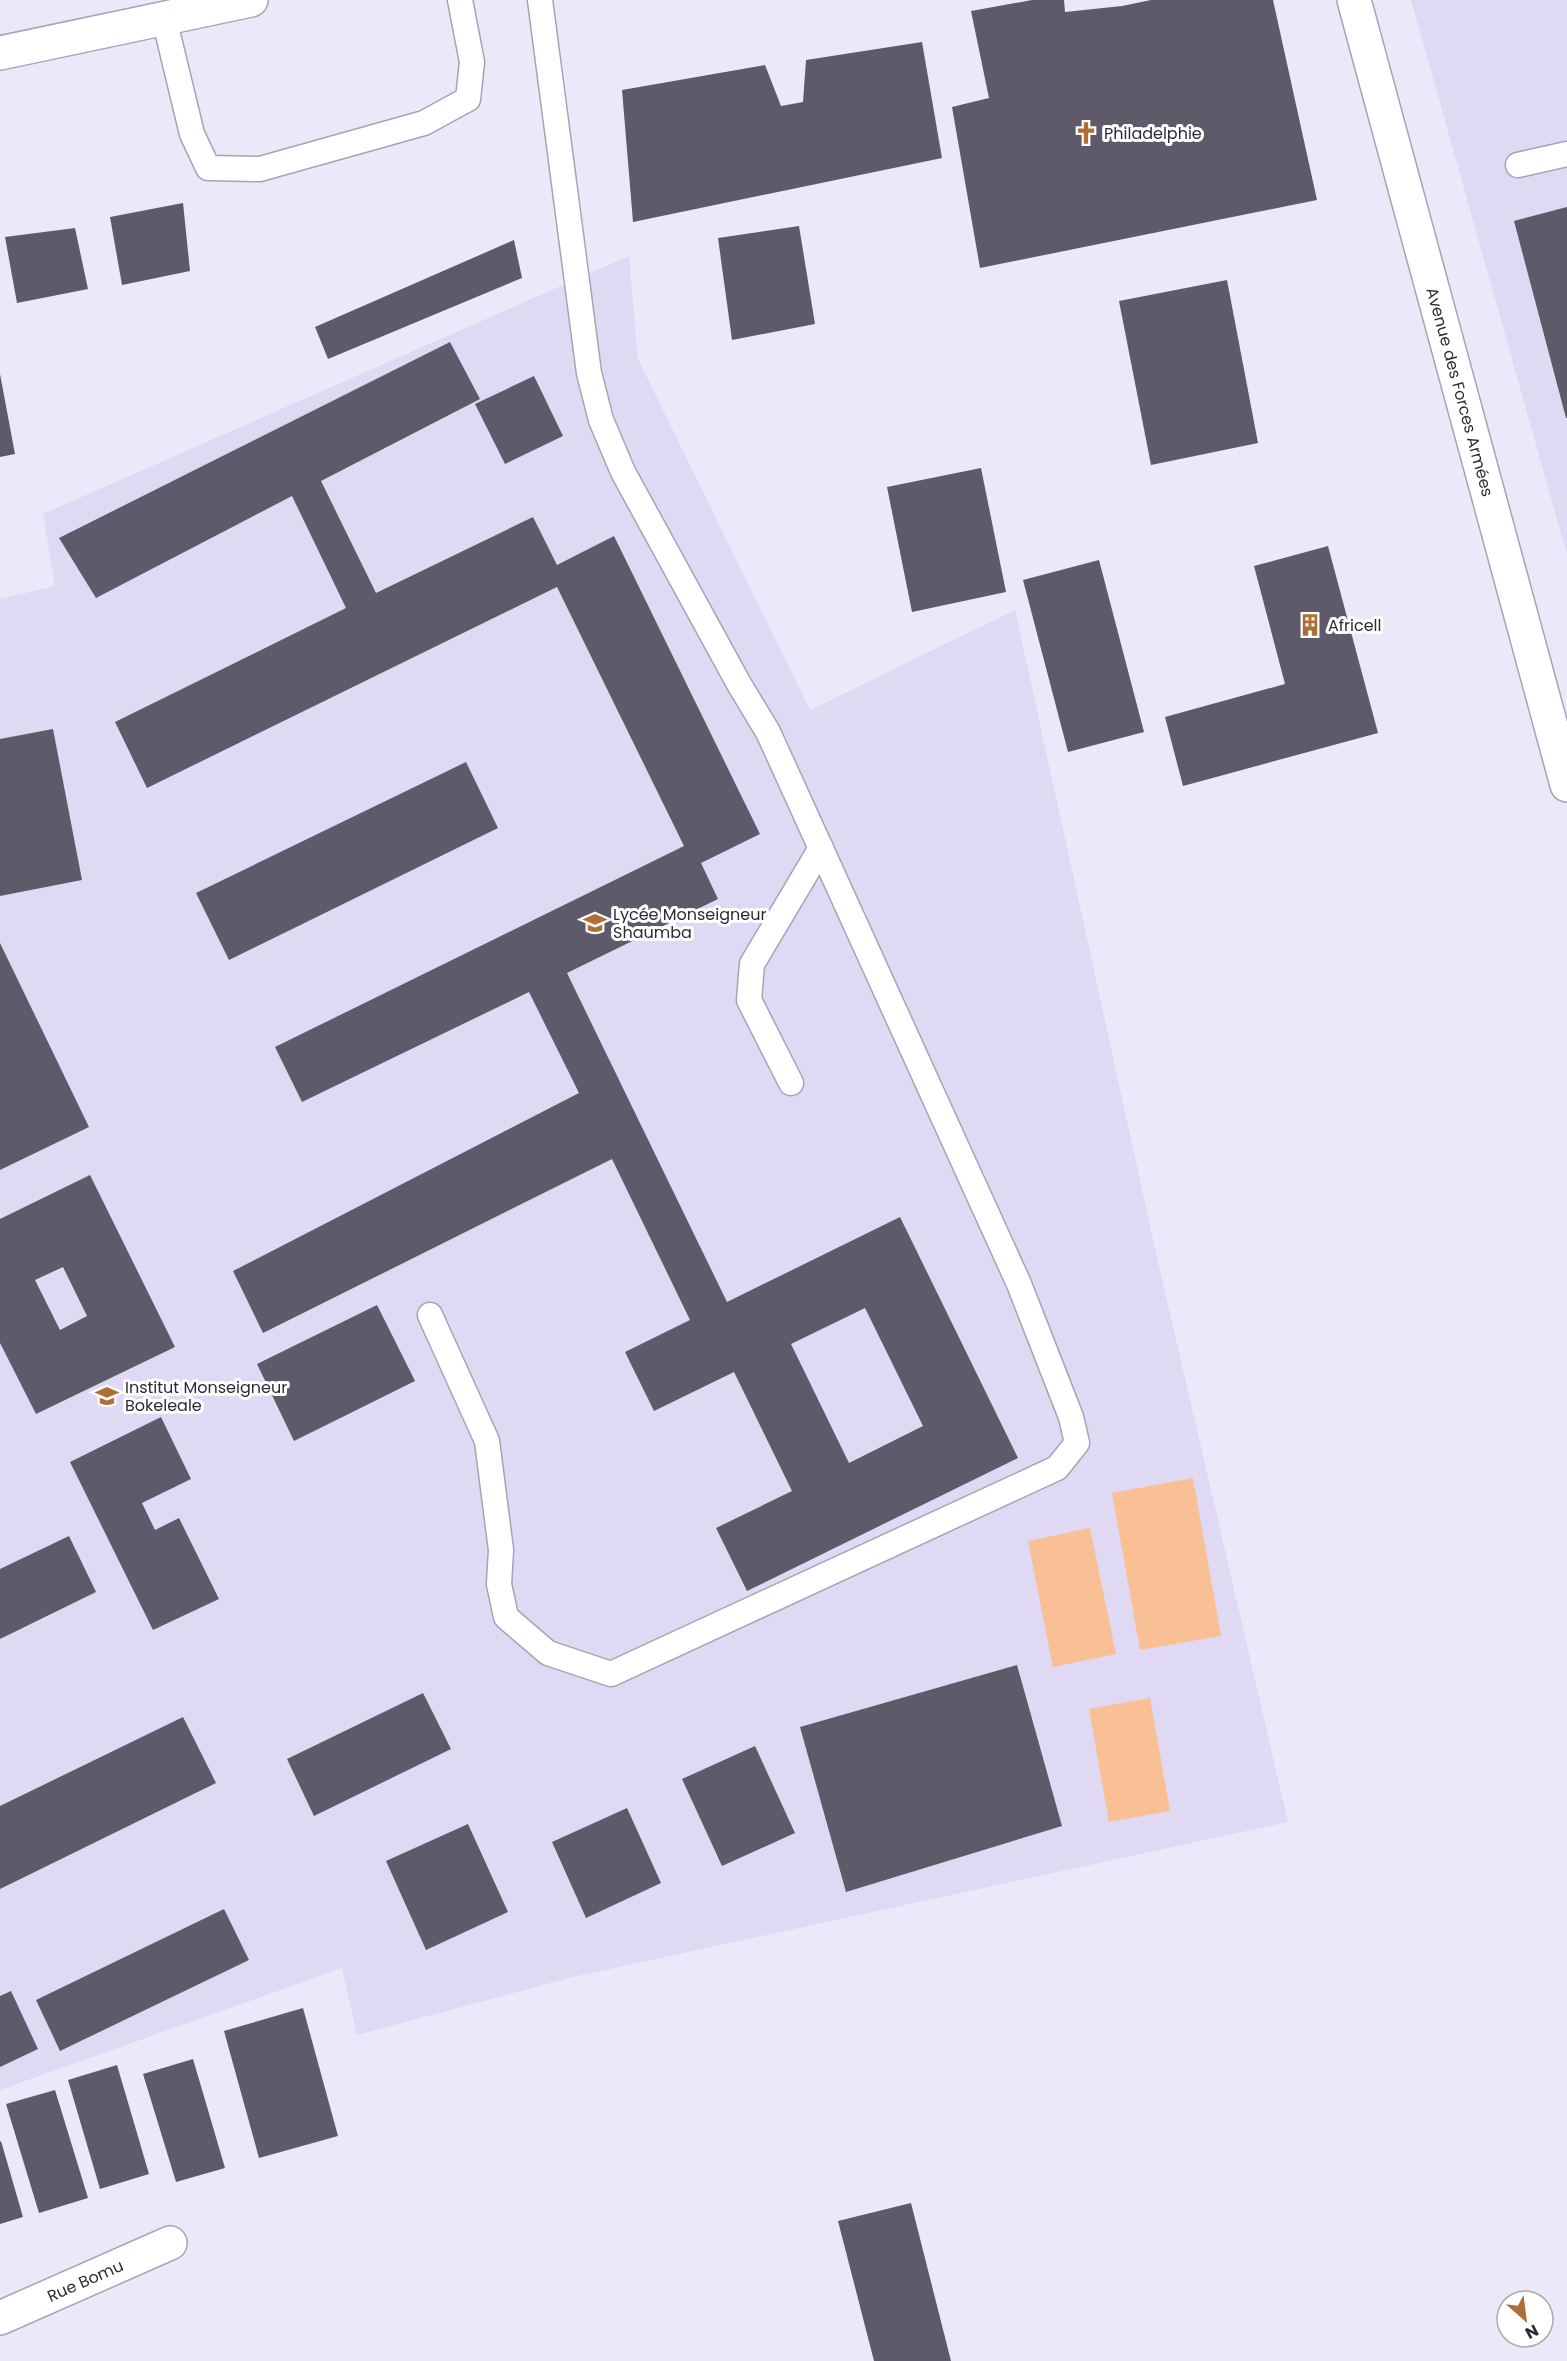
<svg xmlns="http://www.w3.org/2000/svg" width="1567" height="2361" font-family="Poppins,sans-serif">
  <rect width="100%" height="100%" fill="#ece8fa"/>
  <g fill="#e0d9f3">
    <path d="M1411 0H1567V555Z"/>
    <path d="M629 256 638 359 810 710 1015 610 1156 1253 1288 1822 573 1977 357 2035 342 1968 0 2090V599L55 586 43 514Z"/>
  </g>
  <g fill="#f8c094">
    <path d="M1193 1478 1221 1636 1140 1650 1112 1493Z"/>
    <path d="M1090 1528 1116 1654 1053 1667 1028 1541Z"/>
    <path d="M1150 1698 1170 1811 1109 1822 1089 1709Z"/>
  </g>
  <g fill="#5e5a6a" fill-rule="evenodd">
    <path d="M1032 0H1064L1065 12 1122 6 1151 0H1273L1317 200 980 268 952 107 989 98 971 11Z"/>
    <path d="M922 42 942 158 633 222 622 90 765 65 781 106 803 102 806 60Z"/>
    <path d="M183 203 190 271 122 285 110 217Z"/>
    <path d="M1567 207V418H1566L1514 221Z"/>
    <path d="M799 226 815 324 732 340 718 238Z"/>
    <path d="M75 228 88 289 17 303 5 237Z"/>
    <path d="M514 240 522 278 328 359 315 327Z"/>
    <path d="M1227 280 1258 443 1151 465 1119 301Z"/>
    <path d="M450 342 480 399 321 481 376 593 533 517 557 565 614 536 760 834 701 863 718 899 567 973 727 1302 900 1217 1018 1458 747 1591 716 1528 792 1491 734 1372 654 1411 625 1352 690 1320 612 1159 263 1333 233 1271 579 1093 529 992 302 1102 275 1047 684 846 557 587 147 788 115 722 346 608 292 496 96 598 59 538ZM865 1308 923 1426 849 1463 791 1344Z"/>
    <path d="M0 374 15 454 0 457Z"/>
    <path d="M534 376 563 436 505 464 475 404Z"/>
    <path d="M981 468 1006 592 912 612 887 487Z"/>
    <path d="M1328 546 1378 733 1183 786 1165 717 1285 684 1254 566Z"/>
    <path d="M1099 560 1144 732 1068 752 1023 580Z"/>
    <path d="M53 729 82 880 0 896V739Z"/>
    <path d="M466 762 498 828 229 960 196 893Z"/>
    <path d="M0 943 89 1127 0 1170Z"/>
    <path d="M90 1175 175 1347 36 1414 0 1343V1219ZM63 1267 87 1316 60 1330 35 1280Z"/>
    <path d="M377 1305 415 1381 294 1441 257 1364Z"/>
    <path d="M161 1417 191 1479 142 1503 155 1530 179 1518 219 1599 153 1630 70 1462Z"/>
    <path d="M69 1536 96 1592 0 1639V1569Z"/>
    <path d="M1017 1665 1062 1826 846 1892 800 1727Z"/>
    <path d="M423 1693 451 1749 314 1816 287 1759Z"/>
    <path d="M183 1717 216 1783 0 1889V1806Z"/>
    <path d="M755 1746 795 1833 722 1866 682 1779Z"/>
    <path d="M627 1808 661 1883 586 1918 552 1842Z"/>
    <path d="M468 1824 508 1912 426 1950 386 1861Z"/>
    <path d="M224 1909 249 1960 60 2051 36 2000Z"/>
    <path d="M11 1991 38 2049 0 2067V1996Z"/>
    <path d="M303 2008 338 2136 259 2158 224 2031Z"/>
    <path d="M193 2059 225 2168 176 2182 143 2074Z"/>
    <path d="M117 2065 149 2174 100 2189 68 2080Z"/>
    <path d="M55 2090 88 2198 39 2213 6 2104Z"/>
    <path d="M1 2141 23 2217 0 2224V2142Z"/>
    <path d="M911 2203 951 2361H874L838 2221Z"/>
  </g>
  <g fill="none" stroke-linecap="round" stroke-linejoin="round">
    <g stroke="#a7a3b4" stroke-width="27">
      <g id="service">
        <path d="M164 18 192 134 208 168 260 169 424 123 468 99 472 62 460 0"/>
        <path d="M1518 165 1567 154"/>
        <path d="M791 1083 749 1000 752 964 821 848"/>
        <path d="M430 1315 487 1441 501 1550 499 1584 506 1617 548 1653 611 1674 1057 1468 1077 1443 1071 1417 1019 1284 768 732 739 684 623 472 601 420 589 373 540 0"/>
      </g>
    </g>
    <g stroke="#a7a3b4" stroke-width="36">
      <g id="minor">
        <path id="s1" d="M0 2318 170 2243"/>
      </g>
    </g>
    <g stroke="#a7a3b4" stroke-width="36">
      <g id="tertiary">
        <path id="s2" d="M1354 0 1567 785"/>
      </g>
    </g>
    <g stroke="#a7a3b4" stroke-width="36">
      <path id="secondary" d="M0 53 251 0"/>
    </g>
    <use href="#service" stroke="#fff" stroke-width="24"/>
    <use href="#minor" stroke="#fff" stroke-width="33"/>
    <use href="#tertiary" stroke="#fff" stroke-width="33"/>
    <use href="#secondary" stroke="#fff" stroke-width="33"/>
  </g>
  <defs>
    <g id="church-bare" transform="scale(1.8)"><path d="M-1.2-6h2.4v3.5h3.3v2.4h-3.3V6h-2.4V-.1h-3.3v-2.4h3.3Z" fill="#af6e37" stroke="#fff" stroke-width="2.5" paint-order="stroke"/></g>
    <g id="building-bare" transform="scale(1.8)"><path d="M-4-6H4V6H1V3H-1V6H-4ZM-2.5-4.3h1.7v1.8h-1.7ZM.8-4.3h1.7v1.8H.8ZM-2.5-1h1.7V.8h-1.7ZM.8-1h1.7V.8H.8Z" fill="#af6e37" stroke="#fff" stroke-width="2.5" paint-order="stroke"/></g>
    <g id="school-bare" transform="scale(1.8)"><path d="M0-5L7-2L0 1L-7-2ZM-4 1L0 2.5L4 1V4Q0 6-4 4Z" fill="#af6e37" stroke="#fff" stroke-width="2.5" paint-order="stroke"/></g>
  </defs>
  <g fill-rule="evenodd">
    <use href="#church-bare" x="1086" y="133"/>
    <use href="#building-bare" x="1310" y="625"/>
    <use href="#school-bare" x="595" y="923"/>
    <use href="#school-bare" x="107" y="1396"/>
  </g>
  <g text-anchor="middle" dominant-baseline="central" stroke-width="6" stroke-linejoin="round" paint-order="stroke">
    <g font-size="16" fill="#2d2b32" stroke="#fff" text-anchor="start">
      <text x="1104" y="133">Philadelphie</text>
      <text x="1328" y="625">Africell</text>
      <text x="613" y="914">Lycée Monseigneur<tspan x="613" dy="18">Shaumba</tspan></text>
      <text x="125" y="1387">Institut Monseigneur<tspan x="125" dy="18">Bokeleale</tspan></text>
    </g>
    <g font-size="16" fill="#2d2b32" stroke="#fff">
      <text stroke="none"><textPath href="#s2" startOffset="406">Avenue des Forces Armées</textPath></text>
      <text stroke="none"><textPath href="#s1" startOffset="93">Rue Bomu</textPath></text>
    </g>
  </g>
  <g transform="translate(1525 2319) rotate(152)"><circle r="28" fill="#ffffff" stroke="#abaaad" stroke-width="1.5"/>
  <path d="M0-4.5L10 22L0 15L-10 22Z" fill="#af6e37"/>
  <text y="-9" font-size="16" font-weight="bold" text-anchor="middle" fill="#2d2b32">N</text>
  </g>
</svg>
